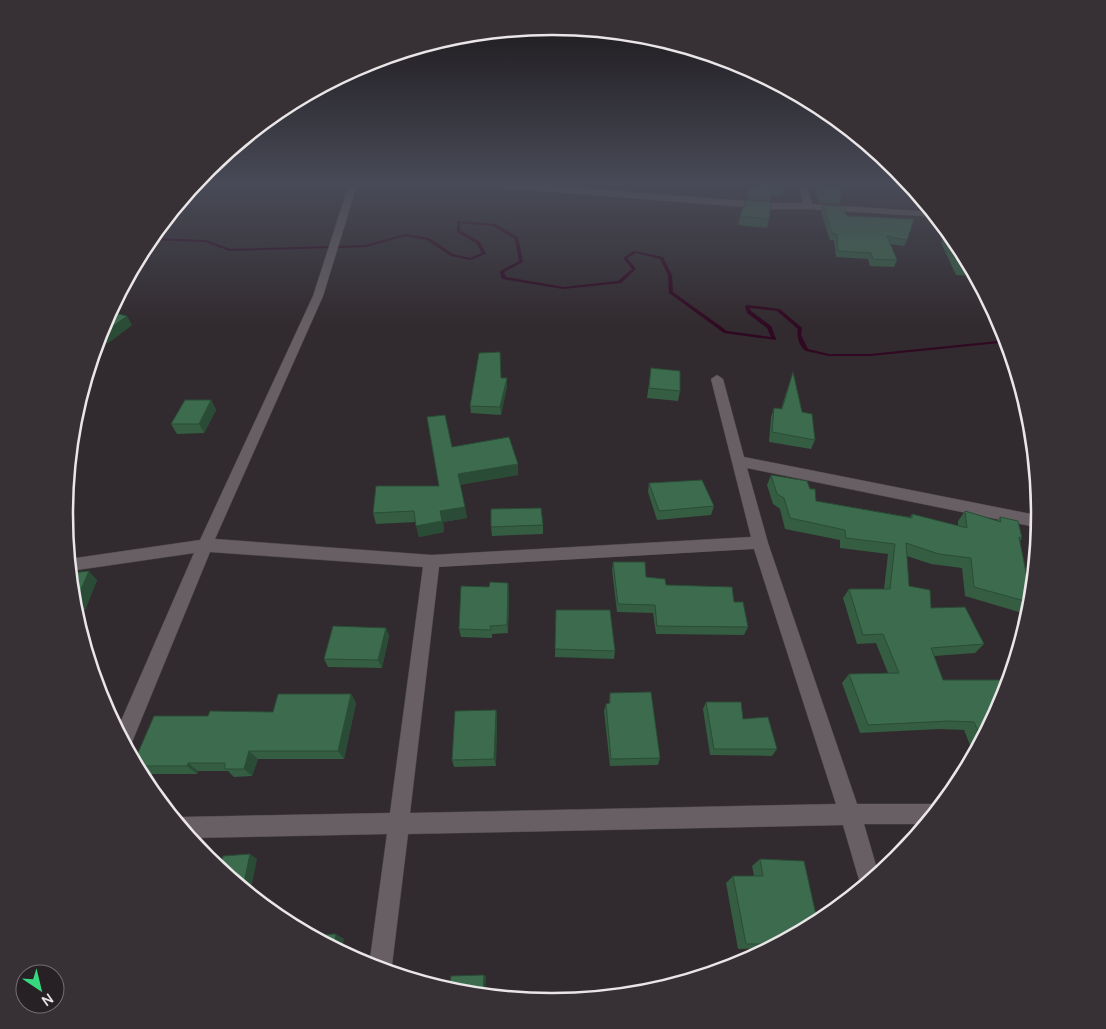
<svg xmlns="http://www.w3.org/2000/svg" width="1106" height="1029" font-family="Manrope,sans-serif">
  <rect width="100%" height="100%" fill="#312a2e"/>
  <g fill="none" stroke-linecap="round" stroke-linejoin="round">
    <path fill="#300821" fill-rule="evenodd" d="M457 221 495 224 518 237 523 262 504 272 506 277 563 287 618 281 632 269 623 258 634 251 663 257 672 275 673 292 727 331 771 337 767 328 747 313 745 306 747 305 780 309 802 328 801 335 808 349 829 354H870L1008 340 1009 342 870 356H829L806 351C800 347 796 337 798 329L777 311 750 308 751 311 771 326 776 339V340L724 333 669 293 668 275 660 259 636 253 627 258 636 269 621 283 563 289 502 279 500 272V271L519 261 515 239 493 226 460 223V230L480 242 486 254 470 260 451 256 427 240 405 236 366 247 230 251 205 242 150 240 151 238 206 240 230 249 366 245 405 234 429 238 453 254 470 258 482 253 477 244 457 232Z"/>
    <g stroke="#4b4648" stroke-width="1">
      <g id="minor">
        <path d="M349 185H357L323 296 215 539 432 555 751 537 711 379 717 375 723 379 744 457 1041 516 1040 528 747 468 768 543 857 804H936L942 806 927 824H864L879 876 862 890 843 825 408 834 391 973 369 966 387 834 190 838 175 820 182 817 390 813 423 567 210 552 130 747 127 748 117 730 194 553 70 571 69 559 200 540 313 296ZM754 549 836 804 410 813 439 567Z"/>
        <path d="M502 185H541L769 203H803L799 185H807L812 204 933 212 938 217 808 209H769L506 188Z"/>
      </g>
    </g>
    <use href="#minor" fill="#675f63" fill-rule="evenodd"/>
  </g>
  <g fill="#345d42">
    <path d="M751 185 783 192 782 196 771 195 770 201 747 199Z"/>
    <path d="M815 185H839L842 195 839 204 819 203 814 188Z"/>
    <path d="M823 205 907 240 904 246 890 244 897 260 894 267 870 266 868 259 836 257 834 240H830L821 212Z"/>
    <path d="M740 216 769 219 767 228 738 225Z"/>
    <path d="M945 234 959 243 977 276 956 275 941 243Z"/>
    <path d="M132 325 108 343 98 340 102 327Z"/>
    <path d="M651 368 680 391 678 401 647 398Z"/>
    <path d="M793 372 802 412 815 440 811 449 769 442 771 417 774 408 781 409Z"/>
    <path d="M501 378H507V386L501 415 471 413 470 406Z"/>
    <path d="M211 400 216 410 204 433 177 434 171 424Z"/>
    <path d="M452 447 518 464V475L460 484 467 518 443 522 444 532 419 537 416 522 376 524 373 513 439 486Z"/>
    <path d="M771 475 816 501 910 517 912 514 958 526V521L965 511 997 521 1000 517 1022 538 1020 541 1032 604 1022 613 965 596 962 568 931 564 907 556 909 586 931 608 984 644 975 653 934 656 943 680 1004 702 978 750H972L964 730 939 729 860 733 842 683 849 674 888 673 876 643 857 644 843 598 849 589H884L888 554 840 548V540L785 529 780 509 773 504 767 485Z"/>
    <path d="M649 483 714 506 711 515 657 520 648 492Z"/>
    <path d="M543 525V534L492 536 491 527Z"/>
    <path d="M613 562 646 577 666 585 734 602 748 627 744 635 656 634 653 613 617 612 612 570Z"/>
    <path d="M71 573 97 580 85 610 74 611Z"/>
    <path d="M509 591 508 633 492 634V638L461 637 459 629Z"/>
    <path d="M556 610 615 651 614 659 555 657Z"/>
    <path d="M386 628 389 636 382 668 328 667 324 659Z"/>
    <path d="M610 693 660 758 658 765 610 766 604 711 606 704 609 703Z"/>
    <path d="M351 694 356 703 344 759H258L252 776 234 777 228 771H198L197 774H144L139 771 134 762 208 716 273 712Z"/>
    <path d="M706 702 777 749 772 756 710 755 703 709Z"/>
    <path d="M496 710 497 717 496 766 454 767 452 760Z"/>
    <path d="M760 859 818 924 773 948 738 949 726 883 733 876H754L752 866Z"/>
  </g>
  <g fill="#2a4c36">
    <path d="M127 316 132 325 108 343 102 334Z"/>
    <path d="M507 378V386L501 415 500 407Z"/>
    <path d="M84 386 88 391 78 408Z"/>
    <path d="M211 400 216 410 204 433 199 424Z"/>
    <path d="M518 464V475L460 485 458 474Z"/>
    <path d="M465 507 467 518 443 522 444 532 419 537 416 526 440 511Z"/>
    <path d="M89 571 97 580 85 610 76 601Z"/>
    <path d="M508 583 509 591 508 633 507 625Z"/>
    <path d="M386 628 389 636 382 668 378 660Z"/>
    <path d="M351 694 356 703 344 759 338 751Z"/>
    <path d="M496 710 497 717 496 766 494 759Z"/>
    <path d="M249 751 258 759 252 776 244 769Z"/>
    <path d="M188 763 198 771 197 774 187 766Z"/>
    <path d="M250 854 257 859 250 894 243 888Z"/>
    <path d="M336 934 344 939 342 953 334 948Z"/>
    <path d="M484 975 486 977 485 996H483Z"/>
  </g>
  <g fill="#3c6c4d" stroke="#2a4c36">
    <path d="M751 185H783V192L772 191 771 197 748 195Z"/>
    <path d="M819 185H839L842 195 821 194Z"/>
    <path d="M746 200 771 202 769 219 740 216Z"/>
    <path d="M823 205 844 207 847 216 914 219 907 240 887 236 897 260 873 259 871 253 838 251 837 234 832 233Z"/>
    <path d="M945 234H952L959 243 971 267 961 266Z"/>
    <path d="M110 312 127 316 102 334 100 333 102 327Z"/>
    <path d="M500 352 501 378H507L500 407 470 406 479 353Z"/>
    <path d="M651 368 680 371V391L649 388Z"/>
    <path d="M793 372 802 412 812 414 815 440 772 432 774 408 782 409Z"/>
    <path d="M185 400H211L199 424H171Z"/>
    <path d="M445 415 452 447 509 437 518 464 458 474 465 507 440 511 442 521 416 526 414 511 373 513 376 486H439L427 417Z"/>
    <path d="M771 475 807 481 810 489H815L816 501 912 518V514L967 528 965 511 1001 522 1000 517 1018 521 1022 538 1019 537 1032 603 974 587 971 558 939 554 906 543 909 586 930 590 931 608 965 607 984 644 931 648 943 680H1005L1009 686 1004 702 983 742 974 722 949 721 868 725 849 674 899 673 883 634 863 635 849 589H890L895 544 846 538 845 530 790 518 784 498 777 494Z"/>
    <path d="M702 480 714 506 659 511 649 483Z"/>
    <path d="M541 508 543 525 491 527V509Z"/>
    <path d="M613 562H645L646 577 665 579 666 585 732 587 734 602H743L748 627 657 626 655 605 618 604Z"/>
    <path d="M89 571 76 601H73L71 573Z"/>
    <path d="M490 582 508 583 507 625 490 626 491 630 459 629 461 586 489 587Z"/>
    <path d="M556 610H610L615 651 555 649Z"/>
    <path d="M333 626 386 628 378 660 324 659Z"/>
    <path d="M651 692 660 758 611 759 606 704 610 703V693Z"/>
    <path d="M278 694H351L338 751H249L244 769H225V763H188L187 766H136L134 762 154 716H208L210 711 273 712Z"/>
    <path d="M706 702H741L743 719 768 717 777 749H714Z"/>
    <path d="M496 710 494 759 452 760 455 711Z"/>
    <path d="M250 854 243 888 220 870 223 856Z"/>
    <path d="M760 859 804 861 818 924 780 944H746L733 876H763Z"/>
    <path d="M336 934 334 948 309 935Z"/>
    <path d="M484 975 483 996 457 993 431 985H450L451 976Z"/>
  </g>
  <linearGradient id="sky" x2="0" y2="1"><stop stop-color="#1b1719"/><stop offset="0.56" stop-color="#484a57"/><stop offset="1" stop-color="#484a57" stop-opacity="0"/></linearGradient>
  <rect width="1106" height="329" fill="url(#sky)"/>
  <path d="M0 0H1106V1029H0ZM73 514a479 479 0 1 1 958 0a479 479 0 1 1-958 0Z" fill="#373034" fill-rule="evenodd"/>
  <path fill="none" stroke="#eae6e8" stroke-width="2.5" d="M73 514a479 479 0 1 1 958 0a479 479 0 1 1-958 0Z"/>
  <g transform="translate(40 989) rotate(145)"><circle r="24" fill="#272024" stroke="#756f72"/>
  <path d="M0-4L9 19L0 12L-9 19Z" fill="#36d880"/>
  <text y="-8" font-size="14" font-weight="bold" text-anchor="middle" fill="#eae6e8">N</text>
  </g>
</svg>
